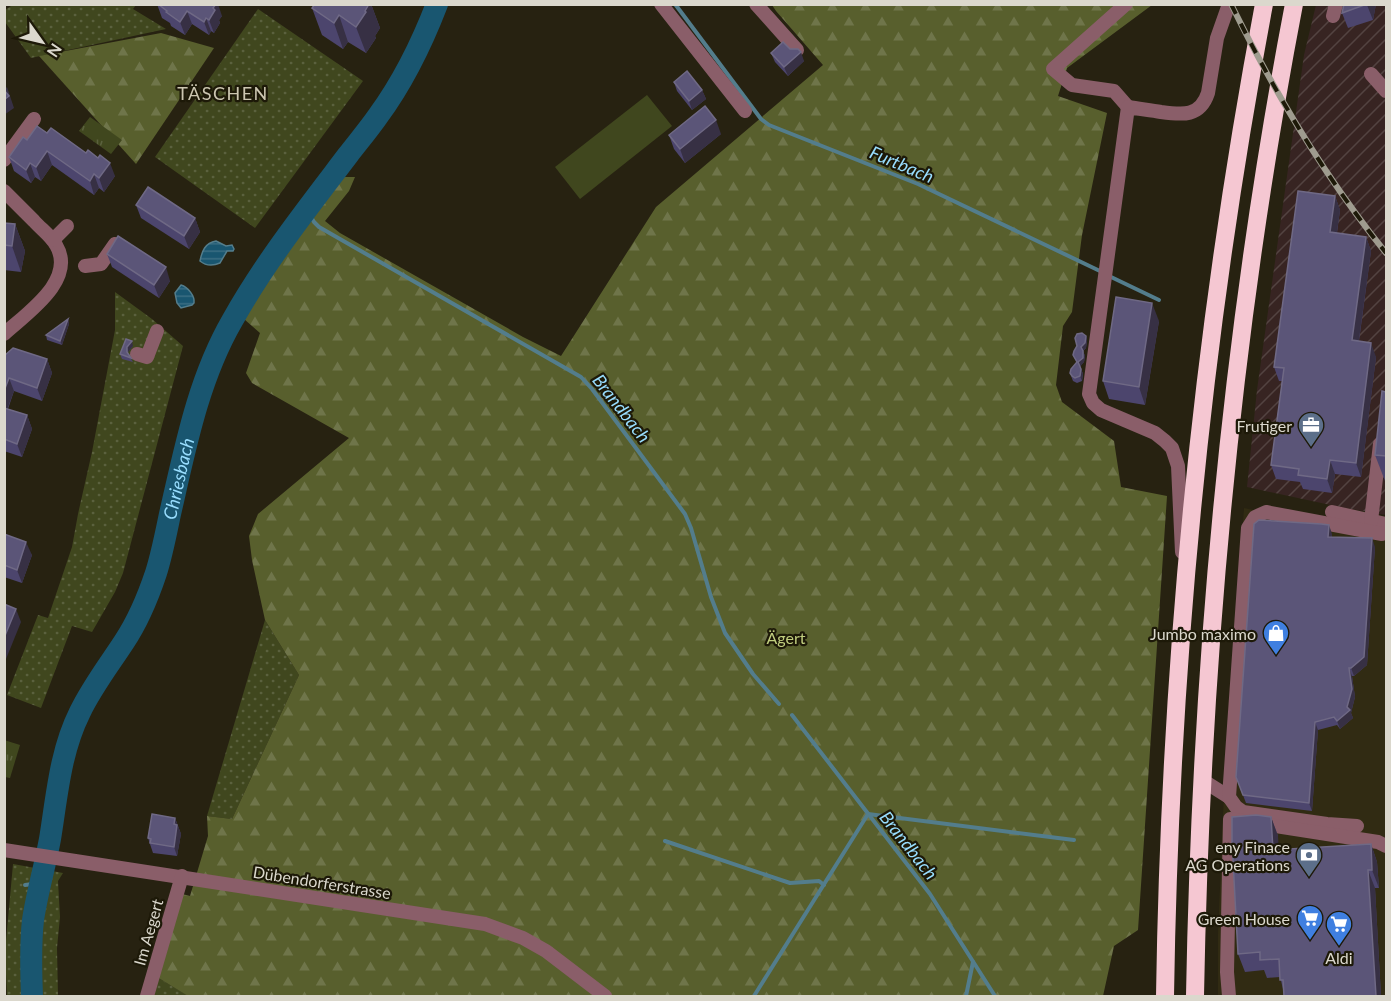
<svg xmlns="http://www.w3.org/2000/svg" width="1391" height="1001" font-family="Lato,sans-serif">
  <defs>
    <pattern id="industrial-furrows" width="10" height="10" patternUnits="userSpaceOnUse" patternTransform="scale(1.5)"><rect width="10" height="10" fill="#372422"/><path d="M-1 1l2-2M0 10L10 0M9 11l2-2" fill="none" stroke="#534341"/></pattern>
    <pattern id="grass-dots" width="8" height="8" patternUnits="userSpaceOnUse" patternTransform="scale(1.5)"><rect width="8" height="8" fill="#40471e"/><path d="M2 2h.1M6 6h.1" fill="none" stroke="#5b613e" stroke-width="1.8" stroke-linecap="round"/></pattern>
    <pattern id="forest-firs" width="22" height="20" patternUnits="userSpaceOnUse" patternTransform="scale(1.5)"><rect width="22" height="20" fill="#585f2d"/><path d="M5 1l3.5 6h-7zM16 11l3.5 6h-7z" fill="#6f754a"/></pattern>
    <pattern id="park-tufts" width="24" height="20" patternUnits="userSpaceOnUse" patternTransform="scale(1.5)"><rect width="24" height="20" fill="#40471e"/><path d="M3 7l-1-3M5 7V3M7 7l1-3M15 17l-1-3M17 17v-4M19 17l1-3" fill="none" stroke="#5b613e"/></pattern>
    <pattern id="water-rules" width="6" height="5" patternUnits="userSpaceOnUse" patternTransform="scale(1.5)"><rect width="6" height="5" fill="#195670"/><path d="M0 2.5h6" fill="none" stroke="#3a6e83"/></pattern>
  </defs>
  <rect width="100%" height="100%" fill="#272211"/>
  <path fill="#312b13" d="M1244 508 1386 538V996H1218V934L1224 793Z"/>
  <path fill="url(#industrial-furrows)" d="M1316 5H1386V515L1340 507 1247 487 1257 390 1304 55Z"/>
  <g fill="url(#grass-dots)">
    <path d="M14 4 136 5 133 9 166 29 31 58 5 22V10Z"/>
    <path d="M258 9 363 81 255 228 155 157Z"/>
    <path d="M115 292 152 319 183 346 123 573 115 592 92 632 72 626 41 708 7 695 38 615 48 618 72 547 78 514 92 452 115 330Z"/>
    <path d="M265 620 299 675 232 819 207 816Z"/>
    <path d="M13 864 63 873 58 881 60 917 57 948 58 996H7L5 952Z"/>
    <path d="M157 977 187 995 188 996H151Z"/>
  </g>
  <g fill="url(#forest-firs)">
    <path d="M772 5H1152L1067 68 1058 96 1107 113 1082 235 1072 312 1063 326 1056 385 1062 402 1114 441 1121 487 1167 496 1138 930 1114 946 1103 996H188L157 977 182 894 190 896 208 836 207 816 232 819 299 675 265 620 252 560 249 536 258 514 349 438 252 383 246 373 260 333 244 319 289 245 344 177H355L349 191 325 221 340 233 523 337 561 356 656 207 823 65 776 11Z"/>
    <path d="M161 33 214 48 136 164 39 56Z"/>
  </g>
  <g fill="url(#park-tufts)">
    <path d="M90 117 122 140 111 154 79 131Z"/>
    <path d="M4 740 20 745 10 778 5 777Z"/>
  </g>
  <path fill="#40471e" d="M647 95 672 126 580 199 555 167Z"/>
  <g fill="url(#water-rules)" stroke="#537d8c" stroke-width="1.5">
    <path d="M216 241 226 246 232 245 234 249 233 251H227L220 263C213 266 206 266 200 261 202 251 205 243 216 241Z"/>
    <path d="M181 285C188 287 195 296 194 303L192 305 181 308 177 303 175 293Z"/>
  </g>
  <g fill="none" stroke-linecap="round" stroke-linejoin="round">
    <g stroke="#537d8c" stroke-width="4">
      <path d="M675 4 761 119 769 125 918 184 1102 272"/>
      <path d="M307 210 314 222 319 227 581 377 592 389 685 514 691 528 711 597 725 633 753 674 779 704"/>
      <path d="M1109 276 1159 300"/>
      <path d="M792 715 930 894 995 996"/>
      <path d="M665 841 790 883 819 881 824 885"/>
      <path d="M25 885 40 883"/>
      <path d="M754 996 868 814 1074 840"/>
      <path d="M966 996 973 962"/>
    </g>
    <path stroke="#195670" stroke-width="22" id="s1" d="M32 996C31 971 30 946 33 920 37 893 45 866 50 839 57 796 60 752 80 712 92 687 109 665 124 642 138 621 148 597 156 573 162 554 166 533 170 514 185 449 198 380 232 321 265 262 307 209 348 155 358 142 369 129 378 116 403 82 422 43 437 4"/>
    <g stroke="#8a5e69" stroke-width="14">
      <path d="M661 4 745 111"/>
      <path d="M756 4 797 50"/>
      <path d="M1126 4 1053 69 1072 85 1114 91 1128 107"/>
      <path d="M1333 16 1336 4"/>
      <path d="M1371 74 1386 91"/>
      <path d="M4 160 34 119"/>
      <path d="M4 191C14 201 24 211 34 221 41 229 51 236 56 245 77 280 27 313 4 334"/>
      <path d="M53 240 67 226"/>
      <path d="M85 266 101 264 115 244"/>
      <path d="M137 354 147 357 157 331"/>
      <path d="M1332 512 1386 524"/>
      <path d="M1371 521 1380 444"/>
      <path d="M1182 552 1178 466 1172 448 1165 441 1155 433 1101 410 1093 403 1089 394 1128 107C1139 109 1150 110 1161 112 1183 115 1200 117 1208 93L1217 38 1229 4"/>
      <path d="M1202 780 1229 797"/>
      <path d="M1357 826 1327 824 1243 812 1236 807 1229 797 1248 528 1255 517 1266 512 1382 534"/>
      <path d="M4 850 485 924 523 938 546 951 605 996"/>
      <path d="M147 996 182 876"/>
      <path d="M1229 996 1227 972 1230 819 1378 842 1386 846"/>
    </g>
    <g stroke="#f5c7d2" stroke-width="18">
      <path d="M1165 996C1170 663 1202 332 1264 4"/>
      <path d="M1195 996C1201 663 1231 332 1294 4"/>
    </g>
    <g stroke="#9f9c8f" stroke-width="6">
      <path id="rail" d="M1231 4C1274 92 1325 177 1386 253"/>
    </g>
    <use href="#rail" stroke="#1d1908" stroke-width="4" stroke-dasharray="11" stroke-linecap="butt"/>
  </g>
  <g fill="#4c456d">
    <path d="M157 4 222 16 219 20 220 23 214 33 211 31 209 35 192 24 185 35 171 26 170 23 162 18Z"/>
    <path d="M315 4H371L380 28 375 36 376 38 366 53 348 42 343 49 322 35 312 8Z"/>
    <path d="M1344 4H1376L1373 20 1348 28 1342 13Z"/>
    <path d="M790 49 804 61 788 76 775 62 771 53Z"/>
    <path d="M674 82 702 90 706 99 692 110 677 91Z"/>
    <path d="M721 134 685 163 674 149 669 135Z"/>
    <path d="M27 140 115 176 104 192 99 188 94 195 52 165 41 181 35 177 31 183 14 171 9 157Z"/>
    <path d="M1335 196 1340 210 1337 233 1366 237 1371 251 1359 341 1376 357 1361 477 1335 474 1332 493 1303 489 1300 482 1276 479 1271 465 1282 381H1279L1274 367Z"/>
    <path d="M136 205 195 218 200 232 189 249 141 218Z"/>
    <path d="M4 223 15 224 25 251 21 272 4 270Z"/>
    <path d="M107 254 170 281 159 298 112 267Z"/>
    <path d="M68 319 69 324 62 345 47 340 46 335Z"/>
    <path d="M1159 321 1145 405 1109 399 1103 381Z"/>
    <path d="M1086 336 1087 340 1086 348 1083 351 1085 356 1084 362 1080 366 1083 374 1082 381 1077 383 1073 381 1070 373 1077 363 1073 355Z"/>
    <path d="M133 346 128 352V354L133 362 122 359 120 354Z"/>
    <path d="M4 356 47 359 52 373 42 401 14 391 8 409 27 415 32 429 22 457 4 451Z"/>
    <path d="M1386 392V481H1385L1375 455Z"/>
    <path d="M4 534 32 555 22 583 4 577Z"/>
    <path d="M1332 534V537L1375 547 1367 665 1354 676H1352L1355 697 1351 713 1353 718 1340 729 1337 725 1318 730 1312 811 1246 803 1236 777Z"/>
    <path d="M1271 817 1278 836V850L1371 844 1377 862 1379 888H1375L1381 996H1284L1283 989 1280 977 1267 978 1264 970 1245 972 1238 954Z"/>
    <path d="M175 818 181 834 177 856 153 853 148 838Z"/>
  </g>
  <g fill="#373044">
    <path d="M216 4H218L222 16 219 20 220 23 214 33 209 20 213 8Z"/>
    <path d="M369 4H371L380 28 375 36 376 38 366 53 356 27Z"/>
    <path d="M1376 4 1373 20 1367 5Z"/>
    <path d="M187 11 192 24 185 35 180 22Z"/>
    <path d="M339 15 348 42 343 49 334 23Z"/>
    <path d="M206 18 211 31 209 35 204 22Z"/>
    <path d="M801 52 804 61 788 76 784 67Z"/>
    <path d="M7 87 14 108 4 115V90Z"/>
    <path d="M702 90 706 99 692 110 689 101Z"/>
    <path d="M716 120 721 134 685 163 680 149Z"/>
    <path d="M47 151 52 165 41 181 36 167Z"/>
    <path d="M30 163 35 177 31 183 26 170Z"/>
    <path d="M110 163 115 176 104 192 99 178Z"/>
    <path d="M94 174 99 188 94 195 90 181Z"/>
    <path d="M1335 196 1340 210 1335 246 1330 232Z"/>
    <path d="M195 218 200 232 189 249 184 236Z"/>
    <path d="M15 224 25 251 21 272 12 246Z"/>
    <path d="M1366 237 1371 251 1357 354 1352 340Z"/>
    <path d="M166 267 170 281 159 298 154 285Z"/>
    <path d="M1152 303 1159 321 1145 405 1139 387Z"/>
    <path d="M68 319 69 324 62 345 60 341Z"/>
    <path d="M1086 336 1087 340 1086 348 1083 351 1081 347Z"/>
    <path d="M132 341 133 346 128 352V357L127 347Z"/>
    <path d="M1371 343 1376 357 1361 477 1356 463Z"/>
    <path d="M1083 351 1085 356 1084 362 1080 367 1078 362Z"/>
    <path d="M47 359 52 373 42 401 37 388Z"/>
    <path d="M1081 369 1083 374 1082 381 1080 376Z"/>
    <path d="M9 378 14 391 4 418V391Z"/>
    <path d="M27 415 32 429 22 457 17 444Z"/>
    <path d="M1330 460 1335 474 1332 493 1327 479Z"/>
    <path d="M1329 525 1332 534 1331 545 1328 537Z"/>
    <path d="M1372 538 1375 547 1367 665 1354 676 1351 668Z"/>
    <path d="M26 542 32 555 22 583 17 570Z"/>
    <path d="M16 609 21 622 4 664V638Z"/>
    <path d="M1349 668 1352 676 1355 697 1351 713 1353 718 1340 729 1337 721 1347 707Z"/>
    <path d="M1315 722 1318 730 1312 811 1309 803Z"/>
    <path d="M1271 817 1278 836 1280 868 1273 850Z"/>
    <path d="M175 818 181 834 177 856 174 847V824Z"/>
    <path d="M1371 844 1377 862 1379 888 1372 870Z"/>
    <path d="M1368 870 1375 888 1381 996H1376Z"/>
  </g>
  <g fill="#5b5578" stroke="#6f6985" stroke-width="1.5">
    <path d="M158 4H216L213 8 215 10 209 20 206 18 204 22 187 11 180 22 166 12 167 11Z"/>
    <path d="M315 4H369L365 11 366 12 356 27 339 15 334 23 312 8Z"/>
    <path d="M1344 4H1367L1342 13Z"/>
    <path d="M783 42 790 49H798L801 52 784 67 771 53Z"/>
    <path d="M687 71 702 90 689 101 674 82Z"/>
    <path d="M4 90 9 96 4 100Z"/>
    <path d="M705 106 716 120 680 149 669 135Z"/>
    <path d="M37 126 47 133 51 128 86 153 88 150 98 158 100 155 110 163 99 178 94 174 90 181 47 151 36 167 30 163 26 170 9 157 23 137 27 140Z"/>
    <path d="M148 187 195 218 184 236 136 205Z"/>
    <path d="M1298 191 1335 196 1330 232 1366 237 1352 340 1371 343 1356 463 1330 460 1327 479 1298 475 1299 469 1271 465 1284 368 1274 367Z"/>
    <path d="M4 223 15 224 12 246 4 245Z"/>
    <path d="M118 236 166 267 154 285 107 254Z"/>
    <path d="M1116 297 1152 303 1139 387 1103 381Z"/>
    <path d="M68 319 60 341 46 335Z"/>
    <path d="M1082 333 1086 336 1085 343 1081 347 1083 351V358L1078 362 1081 369 1080 376 1075 378 1072 376 1070 373 1071 369 1077 362 1073 355 1074 351 1077 346 1075 338 1077 334Z"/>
    <path d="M126 339 132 341 127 347V352L131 358 120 354Z"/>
    <path d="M13 348 47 359 37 388 9 378 4 391V356Z"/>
    <path d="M1382 391 1386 392V456L1375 455Z"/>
    <path d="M4 408 27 415 17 444 4 439Z"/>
    <path d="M1259 520 1321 524 1329 525 1328 537 1372 538 1364 657 1351 668H1349L1352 689 1347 707 1350 710 1337 721 1334 717 1315 722 1309 803 1243 795 1236 777 1254 524Z"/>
    <path d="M4 534 26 542 17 570 4 565Z"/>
    <path d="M4 604 16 609 4 638Z"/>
    <path d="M152 814 175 818 174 824 177 825 174 847 150 843 151 839 148 838Z"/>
    <path d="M1256 815 1271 817 1273 850 1371 844 1372 870H1368L1376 996H1284L1283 980H1280L1279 959 1260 960V952L1238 954 1232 842V817Z"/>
  </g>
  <defs>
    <g id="office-pin" transform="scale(1.35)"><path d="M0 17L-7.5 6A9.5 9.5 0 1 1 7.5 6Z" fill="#5c6f8a" stroke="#1d1908"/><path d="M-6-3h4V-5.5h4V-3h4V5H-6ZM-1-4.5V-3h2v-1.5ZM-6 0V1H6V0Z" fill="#fff"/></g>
    <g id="shop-pin" transform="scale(1.35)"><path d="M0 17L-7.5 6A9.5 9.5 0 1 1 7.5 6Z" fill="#3f7fe0" stroke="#1d1908"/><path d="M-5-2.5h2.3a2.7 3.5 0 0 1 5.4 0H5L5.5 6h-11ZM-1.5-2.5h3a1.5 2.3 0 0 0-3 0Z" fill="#fff"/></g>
    <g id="bank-pin" transform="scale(1.35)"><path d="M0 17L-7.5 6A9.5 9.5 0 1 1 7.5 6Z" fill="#5c6f8a" stroke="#1d1908"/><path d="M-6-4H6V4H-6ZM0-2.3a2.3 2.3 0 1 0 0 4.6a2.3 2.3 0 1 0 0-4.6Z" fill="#fff"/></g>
    <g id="supermarket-pin" transform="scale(1.35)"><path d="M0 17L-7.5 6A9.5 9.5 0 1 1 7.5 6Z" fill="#3f7fe0" stroke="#1d1908"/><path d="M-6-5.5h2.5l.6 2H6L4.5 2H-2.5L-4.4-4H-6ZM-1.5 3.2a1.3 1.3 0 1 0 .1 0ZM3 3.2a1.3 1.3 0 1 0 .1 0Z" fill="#fff"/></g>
  </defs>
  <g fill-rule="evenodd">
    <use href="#office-pin" x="1311" y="425"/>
    <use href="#shop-pin" x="1276" y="633"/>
    <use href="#bank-pin" x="1309" y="855"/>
    <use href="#supermarket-pin" x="1310" y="918"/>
    <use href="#supermarket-pin" x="1339" y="924"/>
  </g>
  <g text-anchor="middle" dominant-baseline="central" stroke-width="4.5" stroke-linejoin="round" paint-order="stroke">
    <g font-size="16" fill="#dbd8cd" stroke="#1d1908" text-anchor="end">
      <text x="1292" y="425">Frutiger</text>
      <text x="1256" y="633">Jumbo maximo</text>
      <text x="1290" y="846">eny Finace<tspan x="1290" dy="18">AG Operations</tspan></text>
      <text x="1290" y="918">Green House</text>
      <text x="1339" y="957" text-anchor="middle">Aldi</text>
    </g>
    <g font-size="16" fill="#c1ce7f" stroke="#1d1908">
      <text x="786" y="637">Ägert</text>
    </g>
    <g font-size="16" fill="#dbd8cd" stroke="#1d1908">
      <text transform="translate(322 882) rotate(9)">Dübendorferstrasse</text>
      <text transform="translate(148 932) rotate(-74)">Im Aegert</text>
    </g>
    <g font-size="18" letter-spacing="1.5" fill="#ccc6b1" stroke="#1d1908">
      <text x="223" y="93">TÄSCHEN</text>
    </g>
    <g font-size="18" font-style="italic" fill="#98ddfe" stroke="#1d1908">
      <text transform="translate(902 164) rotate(23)">Furtbach</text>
      <text transform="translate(622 408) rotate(52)">Brandbach</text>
      <text stroke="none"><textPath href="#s1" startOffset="546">Chriesbach</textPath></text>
      <text transform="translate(909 845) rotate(52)">Brandbach</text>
    </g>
  </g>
  <rect width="1391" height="1001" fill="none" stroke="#dbd8cd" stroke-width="12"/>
  <g transform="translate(42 42) rotate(124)" stroke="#1d1908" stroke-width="4.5" paint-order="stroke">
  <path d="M0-4.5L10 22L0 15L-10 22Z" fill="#dbd8cd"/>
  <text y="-9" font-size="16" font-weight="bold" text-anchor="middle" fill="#dbd8cd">N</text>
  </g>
</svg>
